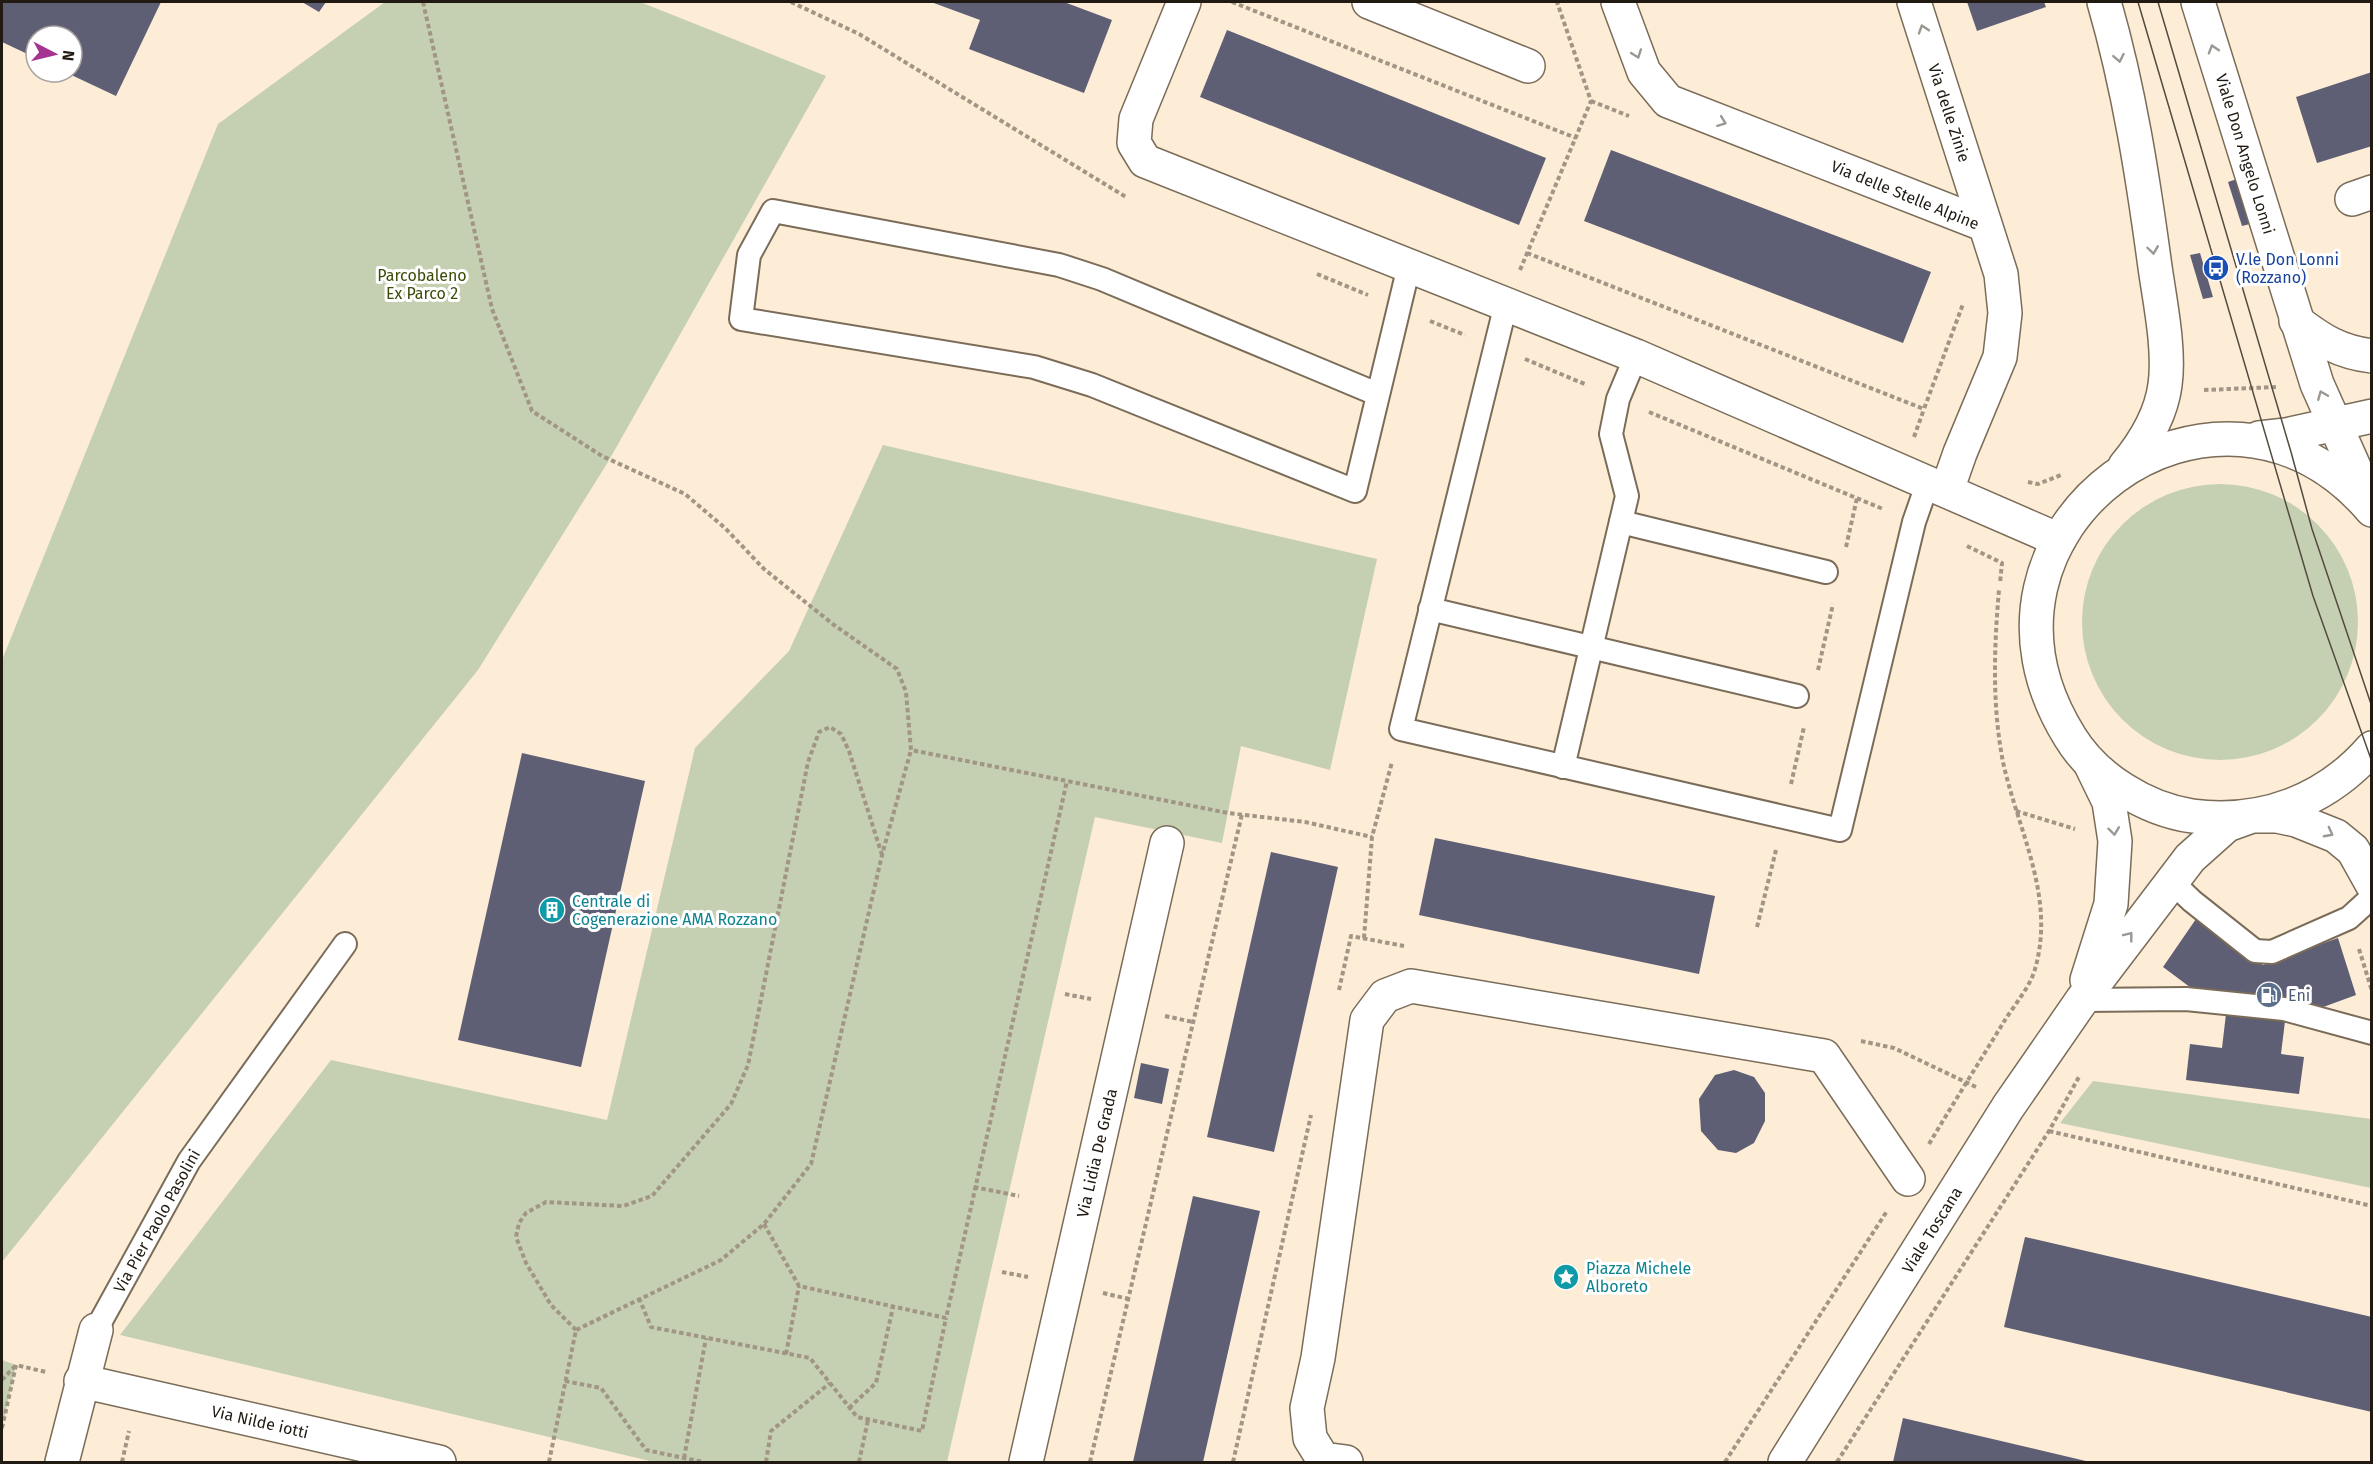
<svg xmlns="http://www.w3.org/2000/svg" width="2373" height="1464" font-family="'Fira Sans',sans-serif">
  <rect width="100%" height="100%" fill="#fdedd6"/>
  <g fill="#c5d0b2">
    <path d="M385 2H640L826 76 608 462 478 670 2 1262V660L218 124Z"/>
    <path d="M883 445 1377 559 1330 770 1241 746 1222 843 1095 817 947 1462H654L120 1335 331 1060 607 1120 695 748 789 651Z"/>
    <circle cx="2220" cy="622" r="138"/>
    <path d="M2093 1081 2371 1119V1188L2060 1123Z"/>
    <path d="M2 1360 16 1365 2 1428Z"/>
  </g>
  <g fill="#5e5e74">
    <path d="M2 2H161L116 96 65 72H72V36H36V58L2 42Z"/>
    <path d="M302 2H326L319 12Z"/>
    <path d="M931 2H1064L1112 20 1084 93 969 49 980 20Z"/>
    <path d="M1967 2H2044L2046 7 1977 31Z"/>
    <path d="M1227 30 1546 158 1519 225 1200 97Z"/>
    <path d="M2372 72V146L2317 163 2296 97Z"/>
    <path d="M1611 150 1931 272 1903 343 1584 221Z"/>
    <path d="M2237 179 2250 224 2242 226 2228 182Z"/>
    <path d="M2200 253 2213 297 2203 299 2190 255Z"/>
    <path d="M522 753 645 781 581 1067 458 1040Z"/>
    <path d="M1435 838 1715 896 1699 974 1419 915Z"/>
    <path d="M1271 852 1338 867 1274 1152 1207 1137Z"/>
    <path d="M2196 919 2263 965 2338 938 2356 995 2285 1021 2281 1054 2304 1057 2299 1094 2186 1080 2190 1044 2222 1048 2226 1014 2163 967Z"/>
    <path d="M1141 1063 1169 1069 1162 1104 1134 1098Z"/>
    <path d="M1734 1070 1754 1077 1765 1093V1121L1754 1143 1736 1153 1718 1150 1701 1131 1699 1099 1715 1075Z"/>
    <path d="M1193 1196 1260 1211 1203 1462H1133Z"/>
    <path d="M2025 1237 2372 1317V1412L2004 1327Z"/>
    <path d="M1903 1418 2090 1462H1893Z"/>
  </g>
  <g fill="none" stroke-linecap="round" stroke-linejoin="round">
    <g stroke="#7a6c58" stroke-width="26">
      <g id="lane">
        <path d="M1506 304 1401 729 1840 830 1914 522 1928 482"/>
        <path d="M1377 394 1102 279 1059 265 773 211 749 255 741 319 1034 367 1092 385 1355 491 1409 266"/>
        <path d="M1621 522 1826 572"/>
        <path d="M1430 609 1797 696"/>
        <path d="M1563 767 1627 496 1611 434 1618 399 1636 356"/>
        <path d="M2172 882 2192 901 2255 951 2272 952 2349 918 2372 897"/>
        <path d="M2082 1000 2186 999 2284 1009 2372 1033"/>
        <path d="M96 1330 189 1161 345 944"/>
      </g>
    </g>
    <g stroke="#7a6c58" stroke-width="36">
      <g id="street">
        <path d="M1184 2 1136 119 1134 143 1145 161 1636 356 2059 540"/>
        <path d="M1369 2 1528 66"/>
        <path d="M1618 2 1644 72 1668 101 1985 225"/>
        <path d="M1914 2 2001 274 2005 313 2000 357 1960 453 1947 490"/>
        <path d="M2352 199 2372 192"/>
        <path d="M81 1381 439 1462"/>
        <path d="M62 1462 96 1330"/>
        <path d="M1026 1462 1167 843"/>
        <path d="M1346 1462 1323 1459 1310 1438 1307 1408 1318 1358 1367 1020 1385 996 1411 986 1824 1056 1908 1179"/>
      </g>
    </g>
    <g stroke="#7a6c58" stroke-width="36">
      <g id="secondary">
        <path d="M2104 2C2129 88 2143 178 2155 267 2160 302 2170 350 2165 385 2161 416 2144 443 2125 466"/>
        <path d="M2198 2 2317 384 2367 496"/>
        <path d="M2296 321C2321 340 2339 352 2372 356"/>
        <path d="M2259 438 2286 435 2372 416"/>
        <path d="M2372 510C2217 328 1940 529 2070 737 2095 778 2145 809 2192 816 2262 825 2326 801 2372 748"/>
        <path d="M2087 980 2111 904 2115 841 2109 802 2092 767"/>
        <path d="M1785 1462 2008 1107 2082 1000 2190 858 2227 825 2252 816H2277L2296 820 2336 836 2353 850 2372 884"/>
      </g>
    </g>
    <g stroke="#a19585" stroke-width="4" stroke-dasharray="4.5 3" stroke-linecap="butt">
      <path d="M423 2 492 309 532 411 602 456 685 494 725 528 764 569 834 625 897 669 906 692 911 750 1228 813 1305 822 1372 837"/>
      <path d="M791 2 859 34 1126 197"/>
      <path d="M1232 2 1576 138"/>
      <path d="M1591 101 1629 116"/>
      <path d="M1527 253 1924 409 1963 304"/>
      <path d="M1520 270 1591 101 1557 2"/>
      <path d="M1317 274 1368 295"/>
      <path d="M1430 321 1465 335"/>
      <path d="M1525 359 1587 385"/>
      <path d="M2204 390 2277 387"/>
      <path d="M1649 412 1883 509"/>
      <path d="M1914 437 1924 409"/>
      <path d="M2028 482 2038 484 2061 475"/>
      <path d="M1967 546 2002 563 2000 583"/>
      <path d="M1846 547 1857 498"/>
      <path d="M1818 670 1833 604"/>
      <path d="M1791 784 1804 727"/>
      <path d="M2016 811 2075 829"/>
      <path d="M1757 927 1776 850"/>
      <path d="M1364 938 1372 837 1392 762"/>
      <path d="M2359 949 2372 991"/>
      <path d="M1339 990 1351 936 1404 946"/>
      <path d="M1065 994 1091 999"/>
      <path d="M1165 1016 1193 1022"/>
      <path d="M1861 1041 1894 1048 1976 1087"/>
      <path d="M2049 1131 2372 1206"/>
      <path d="M1929 1144C1954 1102 1980 1061 2005 1020 2014 1006 2031 985 2035 969 2056 897 2018 831 2003 762 1992 706 1994 647 1999 590"/>
      <path d="M974 1187 1019 1196"/>
      <path d="M764 1224 799 1286 946 1318 1067 781"/>
      <path d="M1002 1272 1028 1277"/>
      <path d="M1103 1293 1129 1299"/>
      <path d="M639 1298 651 1327 810 1358 857 1417 922 1431 946 1318"/>
      <path d="M576 1330 551 1305 526 1263 516 1237 519 1223 526 1213 546 1202 623 1206 652 1196 731 1104 748 1065 808 762 819 732 830 727 841 734 849 751 882 855"/>
      <path d="M786 1354 799 1286"/>
      <path d="M2 1380 16 1365"/>
      <path d="M565 1381 601 1388 646 1450 703 1462"/>
      <path d="M849 1408 876 1383 893 1307"/>
      <path d="M2 1428 16 1365 46 1372"/>
      <path d="M684 1458 706 1338"/>
      <path d="M122 1462 129 1431"/>
      <path d="M549 1462 576 1330 721 1260 764 1224 811 1164 882 855 911 750"/>
      <path d="M766 1462 771 1431 830 1383"/>
      <path d="M859 1462 868 1420"/>
      <path d="M1090 1462 1242 814"/>
      <path d="M1233 1462 1311 1115"/>
      <path d="M1725 1462 1887 1211"/>
      <path d="M1837 1462 2049 1131 2080 1075"/>
    </g>
    <use href="#lane" stroke="#fff" stroke-width="22"/>
    <use href="#street" stroke="#fff" stroke-width="33"/>
    <use href="#secondary" stroke="#fff" stroke-width="33"/>
    <g stroke="#534b3f" stroke-width="1.5">
      <path d="M2138 2 2313 596 2372 762"/>
      <path d="M2158 2 2291 452 2312 529 2372 707"/>
    </g>
  </g>
  <defs><path id="oneway-chevron" d="M-2-3.5L2.5 0L-2 3.5" fill="none" stroke-width="1.6" stroke-linecap="round" stroke-linejoin="round" transform="scale(1.5)"/></defs>
  <g stroke="#9b9894">
    <use href="#oneway-chevron" transform="translate(1923 29) rotate(-108)"/>
    <use href="#oneway-chevron" transform="translate(2213 49) rotate(-107)"/>
    <use href="#oneway-chevron" transform="translate(1637 54) rotate(70)"/>
    <use href="#oneway-chevron" transform="translate(2119 58) rotate(79)"/>
    <use href="#oneway-chevron" transform="translate(1722 122) rotate(21)"/>
    <use href="#oneway-chevron" transform="translate(2153 250) rotate(82)"/>
    <use href="#oneway-chevron" transform="translate(2322 395) rotate(-112)"/>
    <use href="#oneway-chevron" transform="translate(2114 831) rotate(83)"/>
    <use href="#oneway-chevron" transform="translate(2329 833) rotate(28)"/>
    <use href="#oneway-chevron" transform="translate(2129 936) rotate(-52)"/>
  </g>
  <defs>
    <g id="bus-disc" transform="scale(1.35)"><circle r="9.5" fill="#1a4fb4" stroke="#fff"/><path d="M-5-6H5V4H4V6H2V4H-2V6H-4V4H-5ZM-3.5-4V0h7V-4ZM-3.5 1.2v1.5H-2V1.2ZM2 1.2v1.5H3.5V1.2Z" fill="#fff"/></g>
    <g id="building-disc" transform="scale(1.35)"><circle r="9.5" fill="#0f9aa8" stroke="#fff"/><path d="M-4-6H4V6H1V3H-1V6H-4ZM-2.5-4.3h1.7v1.8h-1.7ZM.8-4.3h1.7v1.8H.8ZM-2.5-1h1.7V.8h-1.7ZM.8-1h1.7V.8H.8Z" fill="#fff"/></g>
    <g id="fuel-disc" transform="scale(1.35)"><circle r="9.5" fill="#5c6f8a" stroke="#fff"/><path d="M-5.5-6h7V0h2V4h1.3V-2.5L3-4.5l.8-.8L6-3V5H2.5V1h-1V6h-7ZM-4.2-4.7v3.2H.2V-4.7Z" fill="#fff"/></g>
    <g id="sight-disc" transform="scale(1.35)"><circle r="9.5" fill="#0f9aa8" stroke="#fff"/><path d="M0-6L1.8-2.2L6-1.7L2.9 1.2L3.7 5.4L0 3.3L-3.7 5.4L-2.9 1.2L-6-1.7L-1.8-2.2Z" fill="#fff"/></g>
  </defs>
  <g fill-rule="evenodd">
    <use href="#bus-disc" x="2216" y="268"/>
    <use href="#building-disc" x="552" y="910"/>
    <use href="#fuel-disc" x="2269" y="995"/>
    <use href="#sight-disc" x="1566" y="1277"/>
  </g>
  <g text-anchor="middle" dominant-baseline="central" stroke-width="6" stroke-linejoin="round" paint-order="stroke">
    <g font-size="16" fill="#201a12" stroke="#fff">
      <text transform="translate(1949 113) rotate(72)">Via delle Zinie</text>
      <text transform="translate(2245 154) rotate(73)">Viale Don Angelo Lonni</text>
      <text transform="translate(1905 195) rotate(22)">Via delle Stelle Alpine</text>
      <text transform="translate(1097 1153) rotate(-77)">Via Lidia De Grada</text>
      <text transform="translate(157 1221) rotate(-61)">Via Pier Paolo Pasolini</text>
      <text transform="translate(1932 1230) rotate(-58)">Viale Toscana</text>
      <text transform="translate(260 1422) rotate(13)">Via Nilde iotti</text>
    </g>
    <g font-size="16" fill="#164399" stroke="#fff" text-anchor="start">
      <text x="2236" y="259">V.le Don Lonni<tspan x="2236" dy="18">(Rozzano)</tspan></text>
    </g>
    <g font-size="16" fill="#3b4c07" stroke="#fff">
      <text x="422" y="275">Parcobaleno<tspan x="422" dy="18">Ex Parco 2</tspan></text>
    </g>
    <g font-size="16" fill="#0d838f" stroke="#fff" text-anchor="start">
      <text x="572" y="901">Centrale di<tspan x="572" dy="18">Cogenerazione AMA Rozzano</tspan></text>
      <text x="1586" y="1268">Piazza Michele<tspan x="1586" dy="18">Alboreto</tspan></text>
    </g>
    <g font-size="16" fill="#4e5e75" stroke="#fff" text-anchor="start">
      <text x="2288" y="995">Eni</text>
    </g>
  </g>
  <rect width="2373" height="1464" fill="none" stroke="#201a12" stroke-width="6"/>
  <g transform="translate(54 54) rotate(97)"><circle r="28" fill="#ffffff" stroke="#a6a3a0" stroke-width="1.5"/>
  <path d="M0-4.5L10 22L0 15L-10 22Z" fill="#a53490"/>
  <text y="-9" font-size="16" font-weight="bold" text-anchor="middle" fill="#201a12">N</text>
  </g>
</svg>
